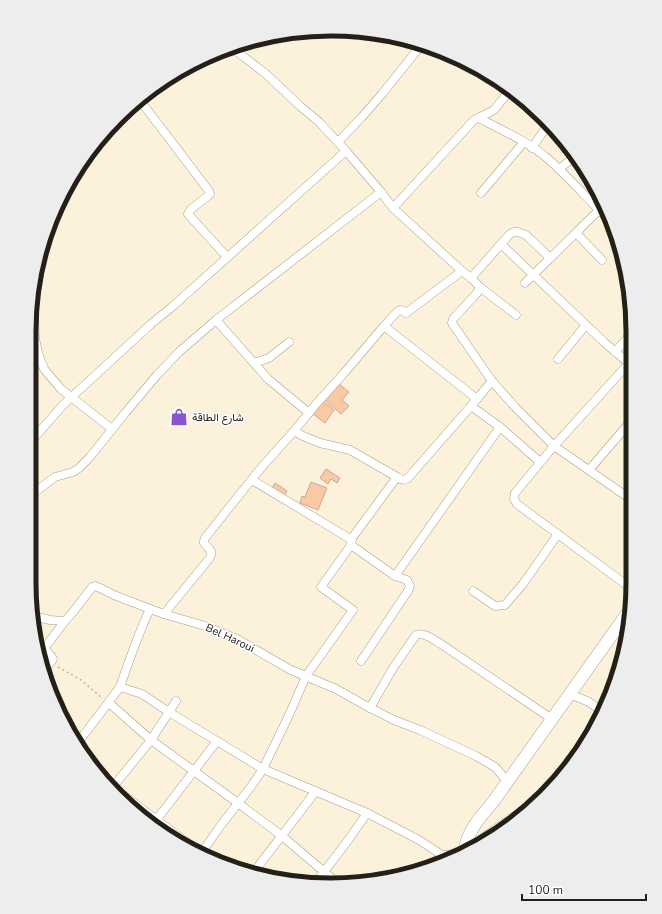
<svg xmlns="http://www.w3.org/2000/svg" width="662" height="914" font-family="'Nunito Sans',Vazirmatn,sans-serif">
  <rect width="100%" height="100%" fill="#fcf2db"/>
  <g fill="#f9c9a4" stroke="#c0ac9c">
    <path d="M339 384 349 392 342 400 349 406 341 414 325 400Z"/>
    <path d="M323 401 334 410 325 423 313 414Z"/>
    <path d="M326 469 340 478 337 483 331 479 328 484 320 478Z"/>
    <path d="M311 482 327 488 318 510 300 503 302 496 305 497Z"/>
    <path d="M275 483 287 491 283 498 271 490Z"/>
  </g>
  <g fill="none" stroke-linecap="round" stroke-linejoin="round">
    <g stroke="#a79f89" stroke-width="9">
      <g id="street">
        <path d="M231 47 266 74 301 107 319 122 346 151 381 192 393 208 462 271 471 278 480 287 477 293 453 319 452 323 454 326 492 381 515 407 554 446 632 500"/>
        <path d="M139 99 209 191 210 194 208 196 191 209 188 214 206 234 227 257"/>
        <path d="M479 118C501 130 527 141 547 158 570 178 590 202 612 223"/>
        <path d="M338 142 362 117 382 94 422 44"/>
        <path d="M532 148 549 123"/>
        <path d="M559 169 574 157"/>
        <path d="M78 170 84 165V163"/>
        <path d="M481 193 524 142"/>
        <path d="M393 208 474 120 494 110 511 89"/>
        <path d="M576 233 602 260"/>
        <path d="M501 244 605 343 631 365"/>
        <path d="M471 278 501 244 510 234 514 232H518L526 235 550 258"/>
        <path d="M525 283 599 210"/>
        <path d="M480 287 516 315"/>
        <path d="M34 307 35 338 38 353 44 369 61 389 112 429"/>
        <path d="M216 320 268 379 309 413"/>
        <path d="M384 326 477 399"/>
        <path d="M615 352 631 334"/>
        <path d="M558 359 586 325"/>
        <path d="M254 363 269 358 289 342"/>
        <path d="M629 363 554 446 515 493 514 499 517 504 632 589"/>
        <path d="M500 427 540 462"/>
        <path d="M294 431 303 436 320 443 350 450 397 477"/>
        <path d="M32 440 64 404 151 324 173 306 346 151"/>
        <path d="M589 470 631 421"/>
        <path d="M252 480 352 540"/>
        <path d="M31 495 55 477 73 472 79 468 90 457 126 412 157 375 179 352 216 320 381 192"/>
        <path d="M351 545 352 538 397 477C402 480 403 481 408 478L471 406 492 381"/>
        <path d="M473 591 495 606 505 605 523 584 558 534"/>
        <path d="M150 609 164 614 205 626 237 639 289 669 336 689 370 708 394 720 420 730 476 756 495 767 507 781"/>
        <path d="M164 614 209 559 211 555V551L204 543V541L205 538 236 499 261 468 294 431 317 403 345 372 384 326 398 311 401 310 406 313 462 271"/>
        <path d="M33 616 50 620 65 621 73 612 90 590 92 587 95 586 100 588 114 595 150 609C138 634 129 661 120 687"/>
        <path d="M616 629 627 637"/>
        <path d="M361 661 408 591 410 586 407 580 395 576"/>
        <path d="M44 672 53 659 52 657 46 650V646L65 621"/>
        <path d="M570 694 589 702 603 712"/>
        <path d="M109 703 151 740 238 803 282 836 335 881"/>
        <path d="M370 708 393 668 416 635C425 632 434 640 441 644L552 719"/>
        <path d="M77 744 120 687 142 694 169 712 263 769 367 813 419 840 445 857"/>
        <path d="M110 785 205 856"/>
        <path d="M112 788 151 740 176 701"/>
        <path d="M154 823 217 741"/>
        <path d="M472 846C493 829 517 815 539 800"/>
        <path d="M200 855 221 825 250 788 263 769 290 713 306 676 353 610 321 587 351 545 395 576 500 427 471 406"/>
        <path d="M253 873 300 812 315 792"/>
        <path d="M317 881 349 839 367 813"/>
      </g>
    </g>
    <g stroke="#a79f89" stroke-width="13">
      <g id="secondary">
        <path d="M466 844C470 828 482 815 493 802L631 608"/>
        <path d="M431 866 445 857 456 856"/>
      </g>
    </g>
    <path stroke="#bbb3a0" stroke-width="1.5" stroke-dasharray="2 3" stroke-linecap="butt" d="M58 667 81 680 102 698"/>
    <use href="#street" stroke="#fff" stroke-width="8"/>
    <use href="#secondary" stroke="#fff" stroke-width="12"/>
  </g>
  <defs>
    <g id="shop-bare" transform="scale(1.38)"><path d="M-5-2.5h2.3a2.7 3.5 0 0 1 5.4 0H5L5.5 6h-11ZM-1.5-2.5h3a1.5 2.3 0 0 0-3 0Z" fill="#8b55cd" stroke="#fff" stroke-width="2.5" paint-order="stroke"/></g>
  </defs>
  <g fill-rule="evenodd">
    <use href="#shop-bare" x="179" y="417"/>
  </g>
  <g text-anchor="middle" dominant-baseline="central" stroke-width="3" stroke-linejoin="round" paint-order="stroke">
    <g font-size="11" fill="#242018" stroke="#fff" text-anchor="start">
      <text x="192" y="417">شارع الطاقة</text>
    </g>
    <g font-size="11" fill="#242018" stroke="#fff">
      <text transform="translate(230 638) rotate(25)">Bel Haroui</text>
    </g>
  </g>
  <path d="M0 0H662V914H0ZM331 36H331A295 295 0 0 1 626 331V583A295 295 0 0 1 331 878H331A295 295 0 0 1 36 583V331A295 295 0 0 1 331 36Z" fill="#ededed" fill-rule="evenodd"/>
  <path fill="none" stroke="#242018" stroke-width="5" d="M331 36H331A295 295 0 0 1 626 331V583A295 295 0 0 1 331 878H331A295 295 0 0 1 36 583V331A295 295 0 0 1 331 36Z"/>
  <path d="M522 894v6h124v-6" fill="none" stroke="#242018" stroke-width="2"/>
  <text x="528" y="894" font-size="12" fill="#242018" stroke="#ffffff" stroke-width="3" paint-order="stroke">100 m</text>
</svg>
